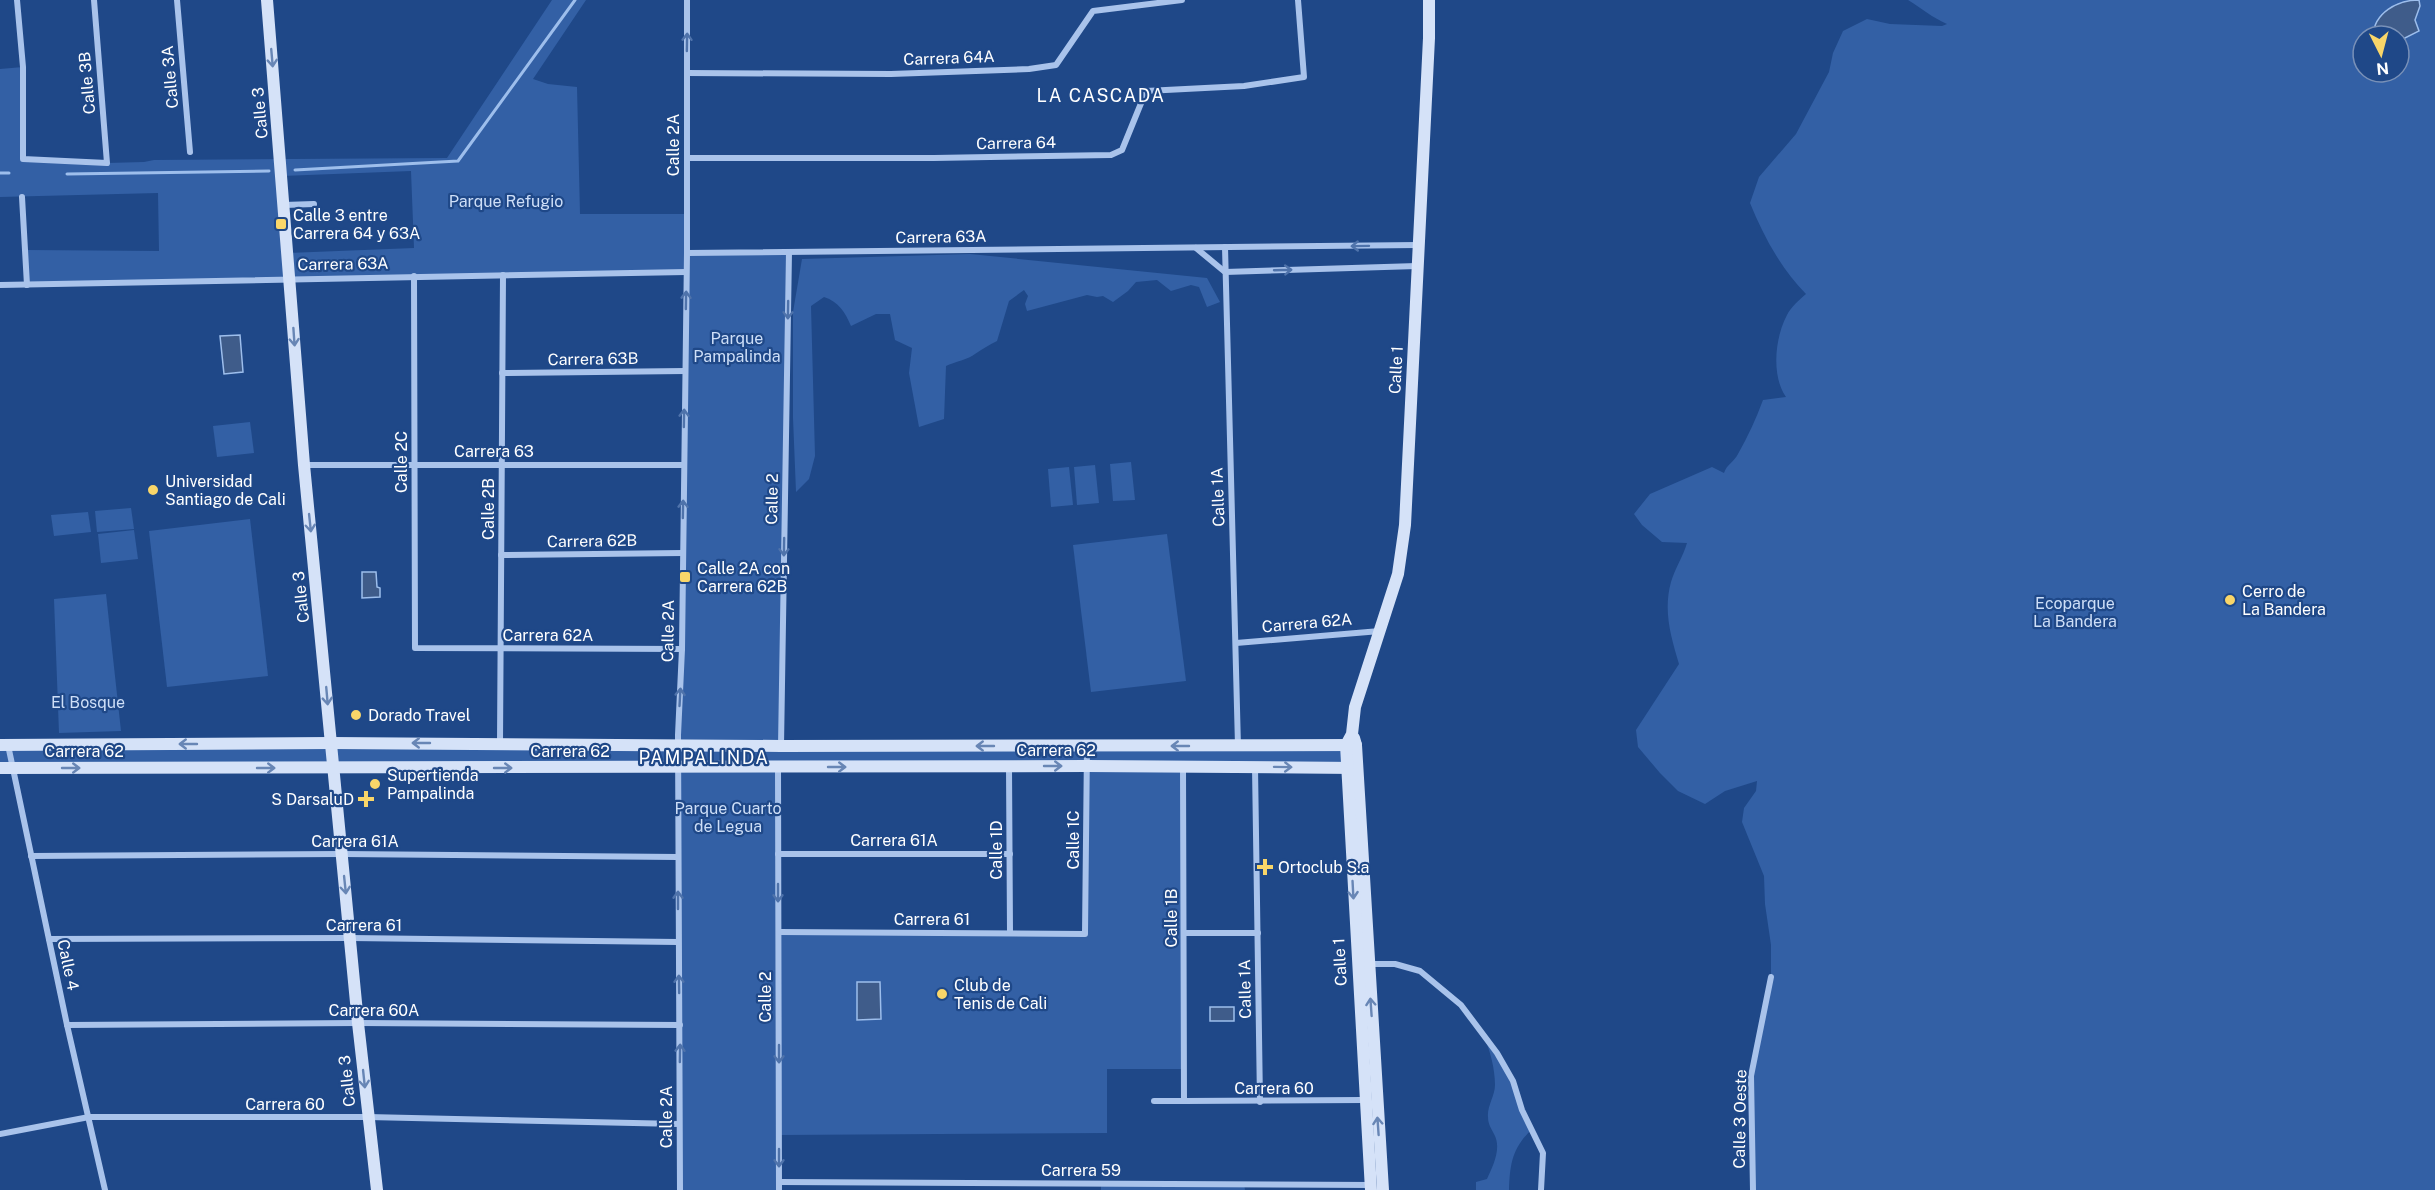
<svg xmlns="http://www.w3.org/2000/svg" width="2435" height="1190" font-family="'Public Sans',sans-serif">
  <rect width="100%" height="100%" fill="#1f4888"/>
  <g fill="#3360a5" fill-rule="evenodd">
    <path d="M552 0H586L533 79 548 84 577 87 580 214H686L687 253 789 252 781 746 1346 745 1347 769 1183 767V1069H1107V1133L780 1135 779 1190H680L678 767 0 768V745H678L686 272 27 285 25 250 159 251 158 193 0 197V69L23 67V158L107 163 144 162 154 160 447 158ZM411 171 414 248 288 253 282 176ZM1086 766 1085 933 779 932 778 767Z"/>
    <path d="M1908 0H2435V1190H1753L1751 1076 1771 977V945L1765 904 1764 876 1742 822 1744 808 1756 791 1757 781 1725 791 1705 804 1678 791 1660 773 1638 747 1636 730 1679 664C1671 637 1663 611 1671 582 1675 568 1683 557 1687 543L1662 542 1642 525 1634 514 1650 494 1712 467 1724 473C1727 464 1734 462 1738 454 1748 436 1756 419 1763 400L1786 397C1771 376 1775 337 1787 315 1791 307 1799 300 1806 294 1780 267 1764 237 1750 203L1759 177 1796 134 1829 72 1833 53 1843 31 1867 19 1890 24 1942 26 1947 24C1933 18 1921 8 1908 0ZM2363 36H2399V72H2363Z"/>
    <path d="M970 254 1207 278 1220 302 1207 307 1199 287 1191 285 1171 291 1157 280 1136 282 1128 291 1113 302 1103 296 1097 297 1087 295 1027 311 1025 304 1028 296 1024 290 1009 301 997 341C989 345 982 349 975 354 969 359 954 362 946 366L944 419 919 427 909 373 912 348 895 340 890 314H876L851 326C845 312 839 302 824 297L811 306 815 456 809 479 796 492 793 418V312L802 259Z"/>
    <path d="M250 422 254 453 217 457 213 426Z"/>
    <path d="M1131 462 1135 500 1113 501 1110 464Z"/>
    <path d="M1095 465 1099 503 1077 505 1074 467Z"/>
    <path d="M1069 467 1073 505 1051 507 1048 469Z"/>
    <path d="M131 508 134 529 97 532 95 511Z"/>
    <path d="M88 512 91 532 54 536 51 515Z"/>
    <path d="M250 519 268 676 167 687 149 531Z"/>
    <path d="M134 530 138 559 101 563 98 534Z"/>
    <path d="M1167 534 1186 681 1091 692 1073 545Z"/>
    <path d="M106 594 121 731 59 733 54 599Z"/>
    <path d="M1483 1035 1513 1081 1531 1130C1512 1149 1510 1164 1509 1190H1476V1182L1487 1179C1493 1166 1502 1148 1494 1134 1491 1128 1488 1124 1488 1117 1487 1106 1495 1096 1495 1085 1495 1069 1490 1049 1483 1035Z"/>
    <path d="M1101 1183 1244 1184 1245 1190H1101Z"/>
  </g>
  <g fill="#3f5c8a" stroke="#9dbeec" stroke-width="1.5">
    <path d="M2419 0 2420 6 2415 20 2419 31 2399 41V36H2373C2374 13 2397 0 2419 0Z"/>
    <path d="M240 335 243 372 224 374 220 336Z"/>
    <path d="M362 572H376L377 587 380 588V597L362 598Z"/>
    <path d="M857 982H880L881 1019 857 1020Z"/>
    <path d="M1234 1007V1021H1210V1007Z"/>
  </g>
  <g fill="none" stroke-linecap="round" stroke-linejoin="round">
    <g stroke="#9dbeec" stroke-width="3">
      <path d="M295 170 458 161 575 0"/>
      <path d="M0 173H9"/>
      <path d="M67 174 269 171"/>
    </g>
    <g stroke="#a9c3eb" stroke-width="6">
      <path d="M17 0 23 67V159L107 163 94 0"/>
      <path d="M177 0 190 152"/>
      <path d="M687 73 891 74 1029 69 1056 65 1093 11 1182 0"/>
      <path d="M687 158H934L1111 155 1122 150 1146 91 1244 86 1304 77 1298 0"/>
      <path d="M22 197 27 285"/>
      <path d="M284 205 314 204"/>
      <path d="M1225 247 1238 746"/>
      <path d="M1196 248 1225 272 1417 266"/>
      <path d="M687 253 1418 245"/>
      <path d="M414 276 415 648 682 649"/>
      <path d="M0 285 686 272"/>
      <path d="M502 373 685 371"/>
      <path d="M304 465H684"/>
      <path d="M501 555 683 553"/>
      <path d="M1236 643 1380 631"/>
      <path d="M500 743 503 275"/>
      <path d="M8 745 67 1025 105 1190"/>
      <path d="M781 746 789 252"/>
      <path d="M778 767 779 1190"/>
      <path d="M1009 767 1010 933"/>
      <path d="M1183 767 1184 1101 1364 1100"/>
      <path d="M1255 767 1260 1102"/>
      <path d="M778 854H1010"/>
      <path d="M31 856 342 854 678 857"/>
      <path d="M779 932 1085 934 1087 746"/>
      <path d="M1185 933H1258"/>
      <path d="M49 939 351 938 678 942"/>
      <path d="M1369 964H1395L1420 971 1461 1005 1497 1053 1513 1081 1522 1110 1543 1153 1541 1190"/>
      <path d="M67 1025 358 1023 680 1025"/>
      <path d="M1154 1101H1184"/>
      <path d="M0 1134 89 1117H368L679 1124"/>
      <path d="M779 1182 1373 1185"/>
      <path d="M680 1190 678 735 682 649 687 253V0"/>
      <path d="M1753 1190 1751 1076 1771 977"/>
    </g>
    <g stroke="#d5e2f8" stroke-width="12">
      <path d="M267 0 304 465 358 1023 377 1190"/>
      <path d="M1354 738 1356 745 1383 1190"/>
      <path d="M0 745 331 743 781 746 1356 745"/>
      <path d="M0 768 1087 766 1357 768"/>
      <path d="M1371 1190 1346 745 1352 734 1355 707 1398 574 1405 525 1429 38V0"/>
    </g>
  </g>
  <defs><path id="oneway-shaft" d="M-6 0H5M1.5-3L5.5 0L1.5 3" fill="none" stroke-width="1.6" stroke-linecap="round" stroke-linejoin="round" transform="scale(1.5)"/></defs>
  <g stroke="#4f73ab">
    <use href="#oneway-shaft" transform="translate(687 42) rotate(-89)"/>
    <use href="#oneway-shaft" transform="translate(1360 246) rotate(179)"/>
    <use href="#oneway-shaft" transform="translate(1283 270) rotate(-2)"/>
    <use href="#oneway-shaft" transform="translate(686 300) rotate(-89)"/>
    <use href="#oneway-shaft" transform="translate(788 310) rotate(91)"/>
    <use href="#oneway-shaft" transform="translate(684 418) rotate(-89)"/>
    <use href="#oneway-shaft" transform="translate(683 509) rotate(-89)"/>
    <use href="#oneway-shaft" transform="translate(784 547) rotate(91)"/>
    <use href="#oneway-shaft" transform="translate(680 697) rotate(-87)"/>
    <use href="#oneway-shaft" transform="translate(778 893) rotate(90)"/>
    <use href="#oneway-shaft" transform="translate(678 900) rotate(-90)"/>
    <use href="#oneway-shaft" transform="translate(679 984) rotate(-91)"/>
    <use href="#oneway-shaft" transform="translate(680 1053) rotate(-89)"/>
    <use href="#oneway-shaft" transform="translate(779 1054) rotate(90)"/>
    <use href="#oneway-shaft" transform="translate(779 1158) rotate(90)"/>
  </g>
  <g stroke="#6886b5">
    <use href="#oneway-shaft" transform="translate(272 58) rotate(85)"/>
    <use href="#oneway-shaft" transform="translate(294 337) rotate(86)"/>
    <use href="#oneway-shaft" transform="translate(310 523) rotate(84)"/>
    <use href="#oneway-shaft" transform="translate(327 696) rotate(85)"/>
    <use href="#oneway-shaft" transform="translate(421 743) rotate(-180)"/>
    <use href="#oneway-shaft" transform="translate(188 744) rotate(180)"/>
    <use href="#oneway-shaft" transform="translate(985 746) rotate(-180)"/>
    <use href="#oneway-shaft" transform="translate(1180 746) rotate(-180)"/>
    <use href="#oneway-shaft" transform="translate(1053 766)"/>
    <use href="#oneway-shaft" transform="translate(837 767)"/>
    <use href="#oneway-shaft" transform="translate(1283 767) rotate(1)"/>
    <use href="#oneway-shaft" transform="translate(71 768)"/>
    <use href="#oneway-shaft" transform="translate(266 768)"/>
    <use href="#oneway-shaft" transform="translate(503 768)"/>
    <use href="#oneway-shaft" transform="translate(345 885) rotate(84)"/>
    <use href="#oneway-shaft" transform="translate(1353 890) rotate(87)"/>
    <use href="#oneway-shaft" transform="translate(1371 1007) rotate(-94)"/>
    <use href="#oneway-shaft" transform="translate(364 1079) rotate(84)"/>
    <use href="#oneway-shaft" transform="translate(1378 1126) rotate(-94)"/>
  </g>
  <g fill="#f9d669" stroke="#1f4888" stroke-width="2">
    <rect x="275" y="218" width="12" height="12" rx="3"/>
    <circle cx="153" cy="490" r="6"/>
    <rect x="679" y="571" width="12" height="12" rx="3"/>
    <circle cx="2230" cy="600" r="6"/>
    <circle cx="356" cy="715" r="6"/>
    <circle cx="375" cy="784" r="6"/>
    <path d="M363 790h6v6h6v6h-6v6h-6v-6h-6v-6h6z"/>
    <path d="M1262 858h6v6h6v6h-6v6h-6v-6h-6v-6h6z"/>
    <circle cx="942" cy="994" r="6"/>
  </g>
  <g text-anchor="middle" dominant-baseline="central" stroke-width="4.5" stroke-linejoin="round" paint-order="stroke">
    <g font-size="16" fill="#fff" stroke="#1f4888">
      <text transform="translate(949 58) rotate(-2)">Carrera 64A</text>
      <text transform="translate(170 77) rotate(-95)">Calle 3A</text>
      <text transform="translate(87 83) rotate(-95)">Calle 3B</text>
      <text transform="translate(260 113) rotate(-95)">Calle 3</text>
      <text transform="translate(1016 143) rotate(-1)">Carrera 64</text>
      <text transform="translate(673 145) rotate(-90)">Calle 2A</text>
      <text transform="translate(941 237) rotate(-1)">Carrera 63A</text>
      <text transform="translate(343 264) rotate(-1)">Carrera 63A</text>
      <text transform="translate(593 359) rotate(-1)">Carrera 63B</text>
      <text transform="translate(1396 370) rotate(-87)">Calle 1</text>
      <text x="494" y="451">Carrera 63</text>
      <text transform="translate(401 462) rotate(-90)">Calle 2C</text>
      <text transform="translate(1218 497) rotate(-92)">Calle 1A</text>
      <text transform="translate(772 499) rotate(-89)">Calle 2</text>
      <text transform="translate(488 509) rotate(-90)">Calle 2B</text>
      <text transform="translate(592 541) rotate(-1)">Carrera 62B</text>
      <text transform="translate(301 597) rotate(-96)">Calle 3</text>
      <text transform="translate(1307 623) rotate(-5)">Carrera 62A</text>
      <text transform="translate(668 631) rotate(-89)">Calle 2A</text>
      <text x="548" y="635">Carrera 62A</text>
      <text x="1056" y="750">Carrera 62</text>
      <text x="84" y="751">Carrera 62</text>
      <text x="570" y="751">Carrera 62</text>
      <text x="894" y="840">Carrera 61A</text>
      <text transform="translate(1073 840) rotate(-90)">Calle 1C</text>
      <text x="355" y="841">Carrera 61A</text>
      <text transform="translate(996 850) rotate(-90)">Calle 1D</text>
      <text transform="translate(1171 918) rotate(-90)">Calle 1B</text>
      <text x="932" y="919">Carrera 61</text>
      <text x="364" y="925">Carrera 61</text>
      <text transform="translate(1340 962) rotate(-93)">Calle 1</text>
      <text transform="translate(68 965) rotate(78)">Calle 4</text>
      <text transform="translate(1245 989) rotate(-91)">Calle 1A</text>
      <text transform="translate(765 997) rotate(-90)">Calle 2</text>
      <text x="374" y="1010">Carrera 60A</text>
      <text transform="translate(347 1081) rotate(-96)">Calle 3</text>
      <text x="1274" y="1088">Carrera 60</text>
      <text x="285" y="1104">Carrera 60</text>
      <text transform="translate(666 1117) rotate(-90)">Calle 2A</text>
      <text transform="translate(1740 1119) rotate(-89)">Calle 3 Oeste</text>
      <text x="1081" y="1170">Carrera 59</text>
    </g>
    <g font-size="16" fill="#cedff8" stroke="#1f4888">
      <text x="506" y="201">Parque Refugio</text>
      <text x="737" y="338">Parque<tspan x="737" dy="18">Pampalinda</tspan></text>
      <text x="2075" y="603">Ecoparque<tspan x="2075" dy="18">La Bandera</tspan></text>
      <text x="88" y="702">El Bosque</text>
      <text x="728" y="808">Parque Cuarto<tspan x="728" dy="18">de Legua</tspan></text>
    </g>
    <g font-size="16" fill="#fff" stroke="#1f4888" text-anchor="start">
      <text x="293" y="215">Calle 3 entre<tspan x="293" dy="18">Carrera 64 y 63A</tspan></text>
      <text x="165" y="481">Universidad<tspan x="165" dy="18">Santiago de Cali</tspan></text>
      <text x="697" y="568">Calle 2A con<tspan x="697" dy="18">Carrera 62B</tspan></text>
      <text x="2242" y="591">Cerro de<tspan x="2242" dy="18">La Bandera</tspan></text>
      <text x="368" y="715">Dorado Travel</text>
      <text x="387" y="775">Supertienda<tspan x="387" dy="18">Pampalinda</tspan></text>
      <text x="354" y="799" text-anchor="end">S DarsaluD</text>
      <text x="1278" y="867">Ortoclub S.a</text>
      <text x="954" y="985">Club de<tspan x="954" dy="18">Tenis de Cali</tspan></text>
    </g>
    <g font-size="18" letter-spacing="1.5" fill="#fff" stroke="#1f4888">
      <text x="1101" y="95">LA CASCADA</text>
      <text x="704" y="757">PAMPALINDA</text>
    </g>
  </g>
  <g transform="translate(2381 54) rotate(174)"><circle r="28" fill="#1f4888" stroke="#7991b8" stroke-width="1.5"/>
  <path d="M0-4.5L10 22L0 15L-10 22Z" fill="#f9d669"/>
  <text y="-9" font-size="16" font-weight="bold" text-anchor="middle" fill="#ffffff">N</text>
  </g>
</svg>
